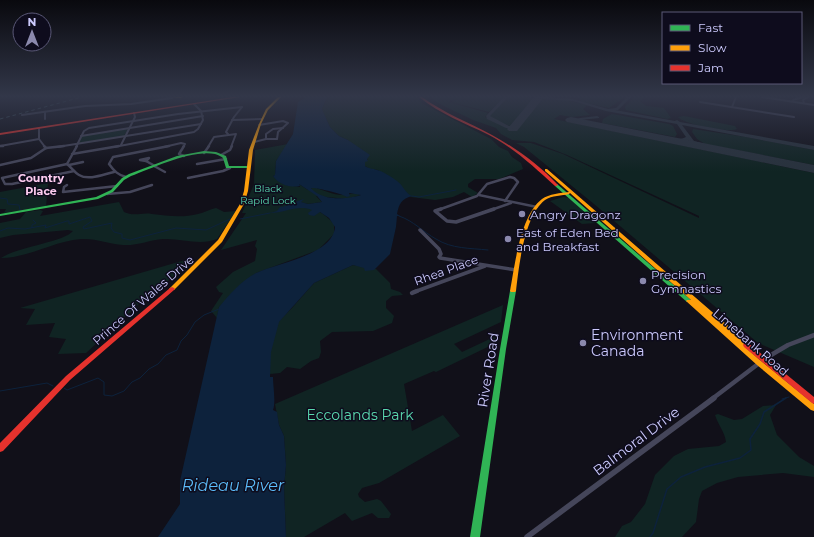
<svg xmlns="http://www.w3.org/2000/svg" width="814" height="537" font-family="Montserrat,sans-serif">
  <rect width="100%" height="100%" fill="#111019"/>
  <g fill="#102423">
    <path d="M331 97H417L423 104 491 139 499 147 508 151 512 157 521 163 523 169 499 179H475L468 184V187L478 193 472 197 464 192 453 197 435 200 411 197 378 170 370 169 365 166V161L368 160 348 140 339 136 330 127 322 109 327 99Z"/>
    <path d="M431 97H505L489 112 451 102 455 101 454 100H450L449 102 488 113 485 117 510 129 516 130 541 99 566 100 587 105 583 109 590 115 572 117 560 115 554 119 814 173V367L758 343 594 204 524 147 516 143H531L563 154 699 218V216L567 155 534 142 512 140 501 134 496 128 473 120 446 107 435 101Z"/>
    <path d="M507 97 536 98 512 127 491 118 489 115Z"/>
    <path d="M577 97H624L609 108 579 101 580 98Z"/>
    <path d="M635 97H644L640 101 646 106 664 108 671 118 667 119 626 110 625 107Z"/>
    <path d="M612 114 669 124 673 126 677 134 675 137 670 136 602 123 603 119Z"/>
    <path d="M684 116 735 126 737 129C729 133 683 124 678 117Z"/>
    <path d="M128 129 124 136 79 143 82 136Z"/>
    <path d="M693 129 746 137 814 150V165L705 144 697 139 692 132Z"/>
    <path d="M288 144 276 161 275 175 273 176 286 185 300 187 299 184 308 190 314 187C323 190 335 196 345 195 351 194 356 193 361 195L347 199 316 196 322 202 308 204 295 201 294 208C311 204 324 213 334 224V234L318 250 256 273 219 307 217 318 211 311 223 293 219 292 216 287 233 272 255 261 257 249 255 246 257 240 221 250 246 213H242L254 184 255 150Z"/>
    <path d="M48 183 46 207 4 213 6 209H0V192Z"/>
    <path d="M563 197 569 198 596 223 582 224 550 201Z"/>
    <path d="M119 202 124 212C134 217 142 212 152 214 167 216 183 218 198 214 204 213 210 209 216 208L224 212 236 211 217 239C200 246 181 238 163 239 150 240 136 246 123 245 109 244 96 238 81 239 54 241 28 258 1 258 17 247 64 242 73 231L68 230 13 235 0 238V223L20 219 26 212 40 210 43 211 40 216Z"/>
    <path d="M192 258 191 263 141 302 86 353 58 354 66 339 49 337 55 323 26 325 35 309 20 308Z"/>
    <path d="M353 265 376 269 390 283 391 289 400 292 403 295 392 296 386 301V308L394 316 392 323 373 331 332 332 320 341 321 352 319 358 311 361 300 369 287 367 280 373 270 374 268 362 274 328 281 319 292 308 314 283Z"/>
    <path d="M503 305 501 322 454 344 462 352 494 337 498 342 436 372 434 371 404 384 412 431 443 415 460 436 379 483 362 488 358 494 359 497 365 502 377 499 381 501 391 514 389 518H378L372 513 352 521 345 513 304 537H286L284 487 286 465 284 436 279 425 275 404Z"/>
    <path d="M776 405 770 415 777 435 799 457 814 466V477L783 473 738 477 717 483 702 491 699 499 696 522 682 537H615L622 526 631 522 645 504 655 475 674 456 688 449 719 446 726 442C725 432 718 425 715 415L718 414 734 420 742 419 763 406Z"/>
  </g>
  <path fill="#0d223c" fill-rule="evenodd" d="M306 97H327L322 109 330 127 339 136 348 140 370 155 367 159 368 161 365 162V166C369 169 372 168 377 170 382 171 392 177 397 181 403 185 405 193 412 196 401 199 399 204 397 214L400 216H397L396 227 390 254 374 270 365 271 364 268 353 265 314 283 279 322 271 352 270 377H273C273 386 276 402 273 410L277 412 279 425 284 436 286 465 284 487 286 537H158L180 504V481L219 307C229 295 241 281 256 273 277 263 333 255 335 227L329 218 320 212 314 216 309 215 308 213 312 210C298 204 285 213 270 213L277 211 280 207C289 206 295 201 304 199L301 202 308 204 322 202 317 196 299 184 300 186C291 188 279 185 273 176L275 175 276 161 293 134 298 102ZM311 188C315 187 344 194 347 197L350 196 349 193 361 195C349 199 323 202 311 188Z"/>
  <g fill="none" stroke-linecap="round" stroke-linejoin="round">
    <g stroke="#0d223c" stroke-width="1">
      <path d="M412 196 419 197 456 190"/>
      <path d="M0 198 7 199 8 204 19 205 20 210"/>
      <path d="M399 216C414 221 423 232 436 239 452 249 470 248 488 250"/>
      <path d="M240 219 270 213"/>
      <path d="M32 228V225L36 223 33 220"/>
      <path d="M0 231 8 228 25 229 46 225 45 228 67 221H69V224L90 217 92 221 83 227 84 229 112 223 111 228 114 232 122 234V238L130 240 176 228 206 230 230 219"/>
      <path d="M64 388 67 390 98 378 104 382V395L112 396 124 391 132 382 140 378 149 369 158 364 166 355 177 350 181 341 187 335 195 322 204 315 219 309"/>
      <path d="M0 391 47 383 53 386"/>
      <path d="M782 399 789 397"/>
    </g>
    <path stroke="#0d223c" stroke-width="1.5" d="M650 537 653 533 667 489 681 477 705 467 740 458 751 450 750 439 760 424 764 412 786 398"/>
    <g fill="#28323d" fill-rule="evenodd">
      <path d="M504 97H508L490 116 509 126H513L516 122H520V123L516 128H506L487 119 486 116Z"/>
      <path d="M541 97 573 99 608 109 616 108 627 97H631L618 110H615L675 121 677 120 680 122 814 146V150L682 125 694 141 724 149 725 150 722 152 690 143 688 140C680 144 657 140 650 136L652 135C662 137 676 142 686 137L677 124 606 111 573 101 542 99 536 104H534L538 98Z"/>
      <path d="M597 116 599 117V118L580 120 610 126V128L581 124 574 120 580 118Z"/>
    </g>
    <g fill="#28323d" fill-rule="evenodd">
      <path d="M534 97H544L517 131H509L507 129 509 127Z"/>
      <path d="M571 117 814 165V173L567 122 565 120 567 118Z"/>
    </g>
    <g stroke="#45465a" stroke-width="2">
      <path d="M762 97 814 105"/>
      <path d="M793 100 803 97"/>
      <path d="M700 102 794 117"/>
      <path d="M804 103 803 100 808 97"/>
      <path d="M732 107 736 97"/>
      <path d="M45 112V119"/>
      <path d="M22 115 85 106 131 104 172 98"/>
      <path d="M232 120 262 119"/>
      <path d="M39 128V139L45 147"/>
      <path d="M228 134 226 132 234 117 242 107"/>
      <path d="M81 136 203 116"/>
      <path d="M266 139V134L273 129 283 128"/>
      <path d="M254 142 266 139H277L278 132 288 123 283 121 259 125"/>
      <path d="M121 145 135 117 134 113"/>
      <path d="M0 146 39 139"/>
      <path d="M57 147 201 124"/>
      <path d="M76 147 84 131 89 128 178 114 242 107"/>
      <path d="M114 147 194 132 198 129 203 120 201 111 194 104"/>
      <path d="M164 147 181 143 185 144 183 147"/>
      <path d="M208 147 214 137 236 134 231 147"/>
    </g>
    <g stroke="#45465a" stroke-width="2.5">
      <path d="M0 146H3"/>
      <path d="M44 146 46 148"/>
      <path d="M46 148 64 146"/>
      <path d="M204 153 209 146"/>
      <path d="M72 154 119 146"/>
      <path d="M221 155 230 150 232 146"/>
      <path d="M184 156 179 154 184 146"/>
      <path d="M149 158 146 161 140 160Z"/>
      <path d="M146 161 155 166"/>
      <path d="M67 164 77 146"/>
      <path d="M67 164 2 178 5 184H12L74 171"/>
      <path d="M67 164C71 167 74 172 79 175 89 181 104 174 114 172"/>
      <path d="M197 164 226 159"/>
      <path d="M0 165 31 158 46 148"/>
      <path d="M69 165 83 162"/>
      <path d="M154 166 165 172"/>
      <path d="M126 177C118 175 114 171 109 164L113 157 169 146"/>
      <path d="M188 178 223 171 230 168"/>
      <path d="M67 185 64 187 63 192 117 186"/>
      <path d="M107 194 130 192 152 185"/>
      <path d="M479 195 537 207"/>
      <path d="M438 210 477 196 487 184 510 177 514 178 518 182 505 201"/>
      <path d="M491 210 511 203"/>
    </g>
    <g stroke="#45465a" stroke-width="3.5">
      <path d="M441 209 435 211 447 221 456 222 494 209"/>
      <path d="M420 230 439 249 441 254 439 257 440 258 516 270"/>
      <path d="M414 292 485 266"/>
    </g>
    <g stroke="#45465a" stroke-width="4.5">
      <path d="M412 293 417 291"/>
      <path d="M712 399 766 358 788 345 814 335"/>
    </g>
    <path stroke="#45465a" stroke-width="5.5" d="M527 537 714 398"/>
    <g fill="#30b455" fill-rule="evenodd">
      <path d="M204 151 216 152 226 156 229 166H248L250 167 248 168H226L223 158C221 156 218 155 215 154 193 149 152 168 131 176L124 180 113 192 98 199 0 216V214L96 197 111 190 122 178 129 174 177 156Z"/>
      <path d="M555 184H557L691 300 692 301 691 302H687L555 186Z"/>
      <path d="M513 289 516 291 506 349 480 537H470L500 349 510 291Z"/>
    </g>
    <g fill="#ff9f0a" fill-rule="evenodd">
      <path d="M171 97H182L181 98Z"/>
      <path d="M278 97H281L268 110 261 124 253 150 248 191 244 204 222 242 174 290H170L169 289 218 240 240 204 244 191 249 150 259 124 266 109Z"/>
      <path d="M545 169H547L748 343 749 345 748 347H745L761 361 814 404V411L811 410 757 365 686 301 687 300H691L570 193 569 194C562 196 552 195 545 200 524 216 519 266 516 291L515 292H511L510 291C515 265 520 216 542 199 549 194 561 193 569 192L545 171Z"/>
    </g>
    <g fill="#e5322d" fill-rule="evenodd">
      <path d="M233 97H240L0 135V133Z"/>
      <path d="M419 97H422C444 113 468 122 492 135 516 148 539 165 558 185L556 186H555C534 167 514 148 489 135 465 123 440 114 419 97Z"/>
      <path d="M172 287 174 288 175 289 174 290 70 380 3 451 0 452V443L66 376 170 288Z"/>
      <path d="M744 343H748L814 397V404L812 403 744 347 743 345Z"/>
    </g>
    <path stroke="#3f5561" stroke-width="1" stroke-dasharray="3.5 3" stroke-linecap="butt" d="M0 119 82 97"/>
  </g>
  <linearGradient id="sky" x2="0" y2="1"><stop stop-color="#09090e"/><stop offset="0.56" stop-color="#323749"/><stop offset="1" stop-color="#323749" stop-opacity="0"/></linearGradient>
  <rect width="814" height="172" fill="url(#sky)"/>
  <g fill="#8b89ad" stroke="#0e0c1d" stroke-width="1.5">
    <circle cx="522" cy="214" r="4"/>
    <circle cx="508" cy="239" r="4"/>
    <circle cx="643" cy="281" r="4"/>
    <circle cx="583" cy="343" r="4"/>
  </g>
  <g text-anchor="middle" dominant-baseline="central" stroke-width="3" stroke-linejoin="round" paint-order="stroke">
    <g font-size="10" fill="#5adab0" stroke="#0e0c1d">
      <text x="268" y="188">Black<tspan x="268" dy="12">Rapid Lock</tspan></text>
    </g>
    <g font-size="11" font-weight="bold" fill="#fdccef" stroke="#0e0c1d">
      <text x="41" y="178">Country<tspan x="41" dy="13">Place</tspan></text>
    </g>
    <g font-size="12" fill="#cccafd" stroke="#0e0c1d" text-anchor="start">
      <text x="530" y="214">Angry Dragonz</text>
      <text x="516" y="232">East of Eden Bed<tspan x="516" dy="14">and Breakfast</tspan></text>
      <text x="651" y="274">Precision<tspan x="651" dy="14">Gymnastics</tspan></text>
    </g>
    <g font-size="12" fill="#cccafd" stroke="#0e0c1d">
      <text transform="translate(446 270) rotate(-20)">Rhea Place</text>
      <text transform="translate(143 300) rotate(-41)">Prince Of Wales Drive</text>
      <text transform="translate(751 342) rotate(41)">Limebank Road</text>
    </g>
    <g font-size="14" fill="#cccafd" stroke="#0e0c1d" text-anchor="start">
      <text x="591" y="335">Environment<tspan x="591" dy="16">Canada</tspan></text>
    </g>
    <g font-size="14" fill="#cccafd" stroke="#0e0c1d">
      <text transform="translate(488 370) rotate(-81)">River Road</text>
      <text transform="translate(636 441) rotate(-37)">Balmoral Drive</text>
    </g>
    <g font-size="14" fill="#5adab0" stroke="#0e0c1d">
      <text x="360" y="415">Eccolands Park</text>
    </g>
    <g font-size="16" font-style="italic" fill="#5cbcfa" stroke="#0e0c1d">
      <text x="233" y="485">Rideau River</text>
    </g>
  </g>
  <rect x="662" y="12" width="140" height="72" fill="#0e0c1d" stroke="#5a5877"/>
  <rect x="670" y="25" width="20" height="6" fill="#30b455" stroke="#5a5877"/>
  <text x="698" y="32" font-size="12" fill="#cccafd">Fast</text>
  <rect x="670" y="45" width="20" height="6" fill="#ff9f0a" stroke="#5a5877"/>
  <text x="698" y="52" font-size="12" fill="#cccafd">Slow</text>
  <rect x="670" y="65" width="20" height="6" fill="#e5322d" stroke="#5a5877"/>
  <text x="698" y="72" font-size="12" fill="#cccafd">Jam</text>
  <g transform="translate(32 32)"><circle r="19" fill="#0e0c1d" stroke="#5a5877"/>
  <path d="M0-3L7 15L0 10L-7 15Z" fill="#8b89ad"/>
  <text y="-6" font-size="11" font-weight="bold" text-anchor="middle" fill="#cccafd">N</text>
  </g>
</svg>
